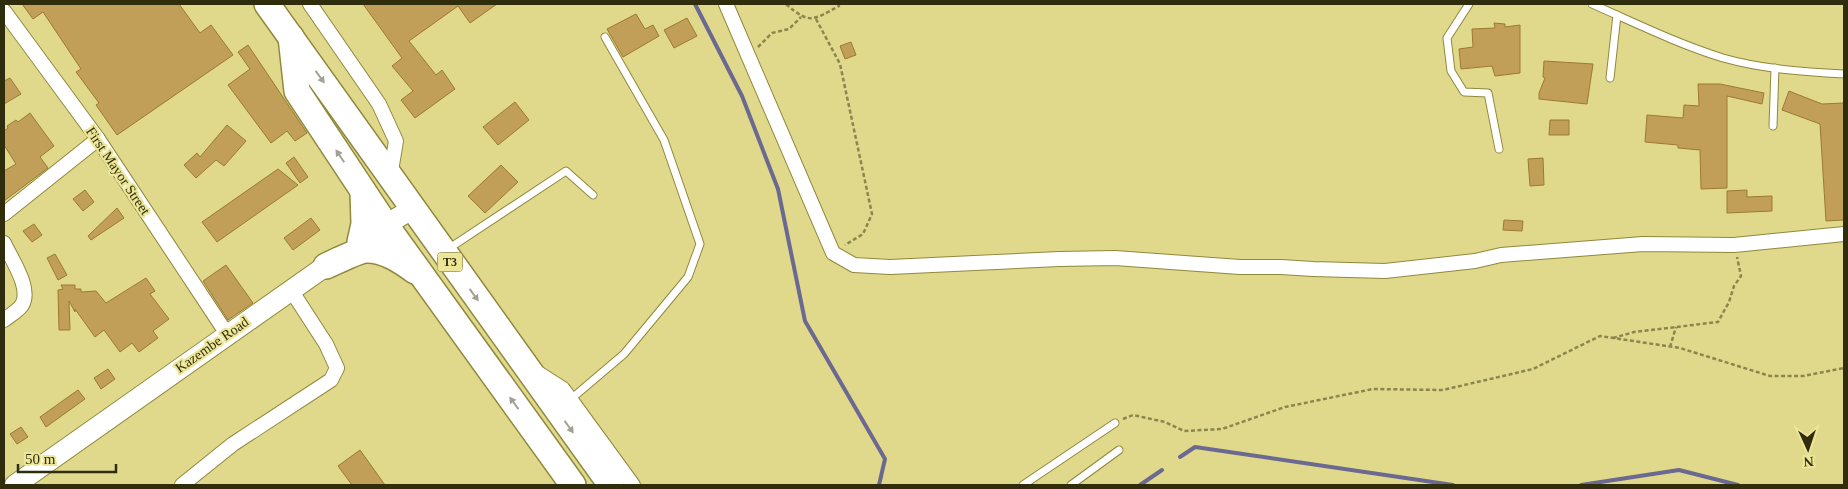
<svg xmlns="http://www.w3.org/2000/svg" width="1848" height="489" font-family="Georgia,serif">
  <rect width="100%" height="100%" fill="#e0d98b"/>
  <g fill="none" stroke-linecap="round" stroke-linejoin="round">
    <g stroke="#6b6991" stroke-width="4">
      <path d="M695 4 742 96 778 189 805 321 885 459 879 485"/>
      <path d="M1180 457 1195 447 1453 485"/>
      <path d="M1140 485 1162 470"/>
      <path d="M1581 485 1679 470 1738 485"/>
    </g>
  </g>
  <g fill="#c29f59" stroke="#9b7a32">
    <path d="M22 4H179L200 33 211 25 233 55 117 135 96 105 99 103 76 72 81 69 43 12 33 19Z"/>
    <path d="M363 4H497L470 23 458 6 409 41 436 75 442 70 455 89 415 118 401 100 413 91 392 66 402 58Z"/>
    <path d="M636 14 645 29 653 25 659 36 623 57 607 29Z"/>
    <path d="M687 18 697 36 674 48 664 30Z"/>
    <path d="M1494 23 1505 24V27L1520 25V73L1495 76 1492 66 1461 69 1459 49 1473 47 1472 29 1495 28Z"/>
    <path d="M851 42 856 55 845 59 840 46Z"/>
    <path d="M248 45 307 133 295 141 287 131 271 143 228 85 250 69 238 52Z"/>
    <path d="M1544 61 1593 64 1587 104 1539 99V93L1545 78 1543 77Z"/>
    <path d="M10 78 21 94 4 104V81Z"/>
    <path d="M1698 84H1720L1764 93 1762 104 1727 96V188L1701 189 1700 150 1678 148V145L1645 142 1647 115 1683 118 1684 105 1699 106Z"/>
    <path d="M1789 91 1822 104 1844 103V220L1826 221 1820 124 1782 110Z"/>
    <path d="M515 102 529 120 498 145 483 127Z"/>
    <path d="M30 113 54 146 40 157 48 168 4 201V171L16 164 4 145V131L8 128 7 126 16 120 18 122Z"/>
    <path d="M1550 120H1569V135H1549Z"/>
    <path d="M227 125 246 141 224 166 216 160 196 178 184 165 197 153 200 157Z"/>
    <path d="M294 157 308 177 300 183 286 163Z"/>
    <path d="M1543 158 1544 185 1530 186 1528 159Z"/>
    <path d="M501 165 518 182 485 213 468 196Z"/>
    <path d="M278 169 298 185 217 242 202 222Z"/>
    <path d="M85 190 94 202 83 211 73 199Z"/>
    <path d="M1747 190V197L1772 196V211L1727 213V191Z"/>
    <path d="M117 208 124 218 91 240 88 236Z"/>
    <path d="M311 218 320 230 293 250 284 238Z"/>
    <path d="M1504 220 1523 221 1522 231 1503 230Z"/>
    <path d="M34 224 42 235 32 242 23 231Z"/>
    <path d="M55 254 67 275 58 280 47 258Z"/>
    <path d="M226 265 253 303 228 320 203 281Z"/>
    <path d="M146 278 155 291 150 294 169 319 153 331 158 338 139 352 132 343 120 352 104 330 95 337 75 309V312L69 301 70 330H59L58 290 63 289 61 285H75V289H81V292L96 291 106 303Z"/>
    <path d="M108 369 115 379 101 389 94 378Z"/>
    <path d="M78 390 85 399 46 427 40 417Z"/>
    <path d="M21 427 28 437 17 444 10 434Z"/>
    <path d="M360 450 385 485H352L338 466Z"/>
  </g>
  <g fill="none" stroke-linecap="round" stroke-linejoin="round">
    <g stroke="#90883c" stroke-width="9">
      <g id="lane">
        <path d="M1469 4 1447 38 1451 71 1464 92 1488 93 1499 149"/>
        <path d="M1592 4C1635 23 1678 44 1723 58 1762 69 1804 72 1844 74"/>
        <path d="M1610 78 1617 15"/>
        <path d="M1773 126 1775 68"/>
        <path d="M448 249 566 171 593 195"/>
        <path d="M571 399 624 354 688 277 700 244 664 140 605 37"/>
        <path d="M1023 485 1115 423"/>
        <path d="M1071 485 1119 450"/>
      </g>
    </g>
    <g stroke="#90883c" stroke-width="16">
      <g id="street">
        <path d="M310 4 379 104 396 141 390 177"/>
        <path d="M726 4 833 253 854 265 890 267 1059 259 1115 258 1240 267H1281L1313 269 1385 271 1475 261 1501 255 1643 244 1734 245 1844 234"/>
        <path d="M4 11 98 139 227 334"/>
        <path d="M4 214 98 139"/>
        <path d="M4 243C11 259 32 288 22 305 18 311 9 316 4 320"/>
        <path d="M538 373 563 389 633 485"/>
        <path d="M182 485 233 444 331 380 337 368 326 344 291 290"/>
      </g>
    </g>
    <g stroke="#90883c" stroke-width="22">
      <g id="secondary">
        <path d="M374 232 412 209"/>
        <path d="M15 485 337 258"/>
      </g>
    </g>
    <g stroke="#90883c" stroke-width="28">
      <g id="highway">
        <path d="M267 4 611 485"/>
        <path d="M291 37 297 91 385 224 573 485"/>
        <path d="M360 242 364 224 363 191"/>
        <path d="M326 266C335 262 357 251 365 250 384 249 401 261 415 271"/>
      </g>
    </g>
    <g stroke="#8b864e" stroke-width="2.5" stroke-dasharray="4 2.5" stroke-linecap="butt">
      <path d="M786 4C810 25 813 20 839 6L838 4"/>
      <path d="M816 19 840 64 872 214 863 234 845 245"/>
      <path d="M758 47 772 33 789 29 801 17"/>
      <path d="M1613 338 1634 332 1718 322 1729 302 1734 286 1741 276 1737 257"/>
      <path d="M1670 347 1676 327"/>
      <path d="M1123 419 1133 415 1165 422 1184 431 1222 429 1285 407 1373 389 1443 390 1533 369 1600 336 1680 348 1770 376H1803L1844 368"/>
    </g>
    <use href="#lane" stroke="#fff" stroke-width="7"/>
    <use href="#street" stroke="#fff" stroke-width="14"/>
    <use href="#secondary" stroke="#fff" stroke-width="20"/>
    <use href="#highway" stroke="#fff" stroke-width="25"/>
  </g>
  <defs><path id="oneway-solid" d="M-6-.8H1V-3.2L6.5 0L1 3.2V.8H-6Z" transform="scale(1.25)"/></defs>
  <g fill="#a2a092">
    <use href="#oneway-solid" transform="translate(320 77) rotate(54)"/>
    <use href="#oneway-solid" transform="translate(340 156) rotate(-124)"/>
    <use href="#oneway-solid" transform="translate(474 295) rotate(54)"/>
    <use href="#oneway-solid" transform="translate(514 403) rotate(-126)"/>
    <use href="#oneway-solid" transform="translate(569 427) rotate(54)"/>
  </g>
  <g text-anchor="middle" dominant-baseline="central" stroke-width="4.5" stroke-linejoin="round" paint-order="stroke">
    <rect fill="#ede698" stroke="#696436" stroke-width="1" x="437.5" y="252.5" width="25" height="19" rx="4"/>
    <g font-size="12" font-weight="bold" fill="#302d0c">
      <text x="450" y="262">T3</text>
    </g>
    <g font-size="14" fill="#302d0c" stroke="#ede698">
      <text transform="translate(118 171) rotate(56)">First Mayor Street</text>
      <text transform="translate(212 345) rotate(-35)">Kazembe Road</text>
    </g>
  </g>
  <rect width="1848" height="489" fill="none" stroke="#302d0c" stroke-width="10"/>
  <g transform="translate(1808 449) rotate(177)" stroke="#ede698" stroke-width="4" paint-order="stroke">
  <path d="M0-4L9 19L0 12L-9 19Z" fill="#302d0c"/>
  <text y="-8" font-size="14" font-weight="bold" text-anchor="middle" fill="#302d0c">N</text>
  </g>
  <path d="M18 464v8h98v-8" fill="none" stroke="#302d0c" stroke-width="2.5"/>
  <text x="25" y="464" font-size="15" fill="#302d0c" stroke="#ede698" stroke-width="4" paint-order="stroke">50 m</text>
</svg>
